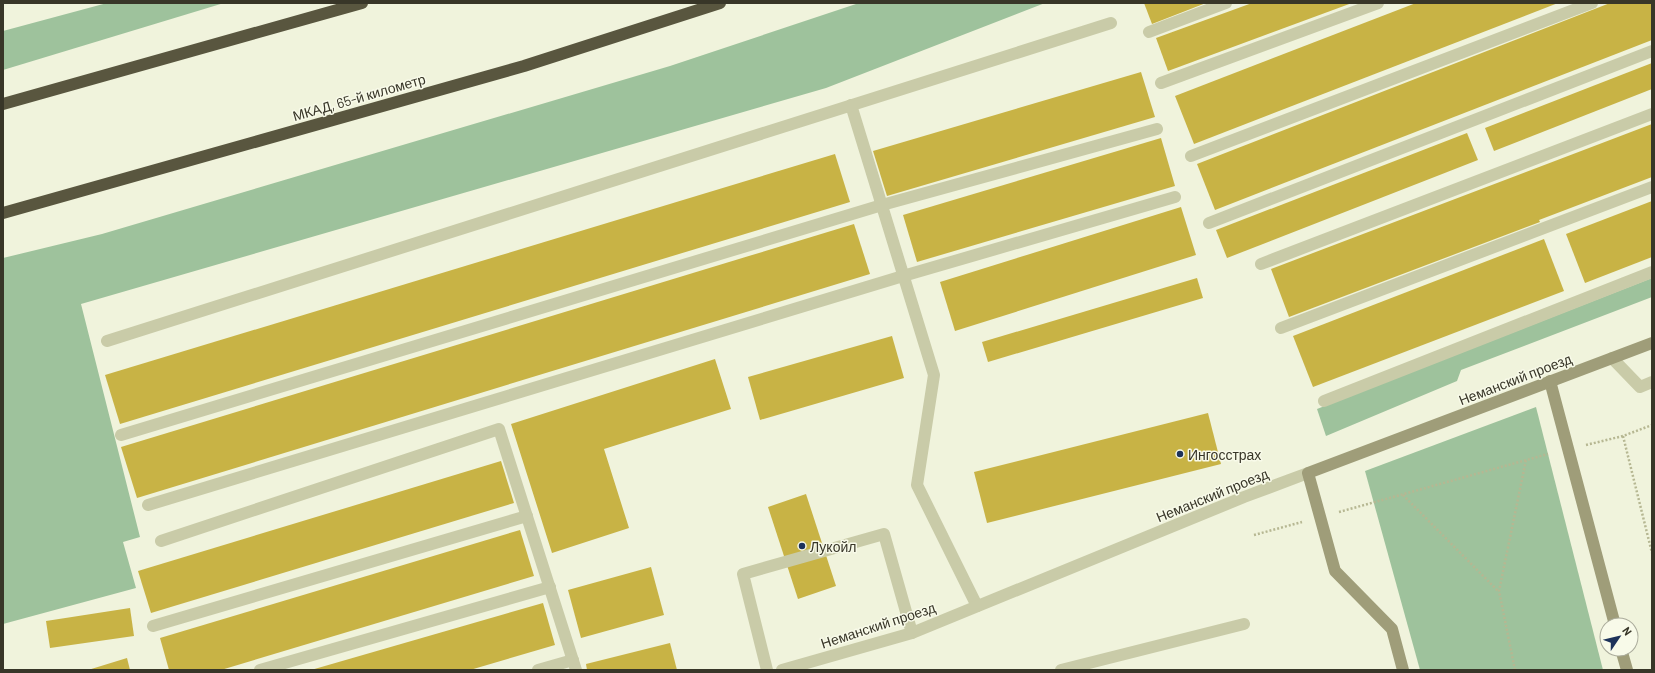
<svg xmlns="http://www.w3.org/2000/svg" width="1655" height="673" font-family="Barlow,sans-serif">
  <rect width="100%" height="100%" fill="#f0f3dc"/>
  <g fill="#9ec29c">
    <path d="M107 3H224L3 70V31Z"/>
    <path d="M859 3H1045L826 88 81 304 140 537 123 542 136 588 3 624V258L102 234 670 66Z"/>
    <path d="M1652 278V297L1461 370 1457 381 1326 436 1317 409Z"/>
    <path d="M1536 407 1603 670H1420L1365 471Z"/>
  </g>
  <g fill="#c8b345">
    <path d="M1144 3H1206L1152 24Z"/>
    <path d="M1252 3H1352L1168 71 1156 38Z"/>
    <path d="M1416 3H1558L1194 144 1175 96Z"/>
    <path d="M1610 3H1652V40L1215 210 1197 164Z"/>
    <path d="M1652 63V89L1494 151 1485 128Z"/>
    <path d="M1141 72 1155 117 887 196 873 151Z"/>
    <path d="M1652 124V177L1539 220 1540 222 1289 317 1271 269Z"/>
    <path d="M1467 133 1478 160 1227 258 1216 230Z"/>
    <path d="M1161 138 1175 186 917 262 903 215Z"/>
    <path d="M835 154 850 202 120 424 105 375Z"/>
    <path d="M1652 201V257L1585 283 1566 234Z"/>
    <path d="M1181 207 1196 255 955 331 940 282Z"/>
    <path d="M854 224 870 274 137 498 121 447Z"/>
    <path d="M1544 239 1564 291 1313 387 1293 336Z"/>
    <path d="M1197 278 1203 298 988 362 982 342Z"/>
    <path d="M892 336 904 378 760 420 748 377Z"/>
    <path d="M715 359 731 409 604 449 629 528 552 553 511 424Z"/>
    <path d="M1208 413 1221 464 987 523 974 472Z"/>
    <path d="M501 461 514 503 151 613 138 571Z"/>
    <path d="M806 494 836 586 798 599 768 507Z"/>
    <path d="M520 530 534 576 221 670H169L160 638Z"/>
    <path d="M651 567 664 615 581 638 568 590Z"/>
    <path d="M543 603 555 645 470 670H311Z"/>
    <path d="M130 608 134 636 50 648 46 621Z"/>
    <path d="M670 643 677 670H587L586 664Z"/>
    <path d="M127 658 130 670H88Z"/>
  </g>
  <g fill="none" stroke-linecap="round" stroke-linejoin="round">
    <g stroke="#b6b792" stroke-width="2.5" stroke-dasharray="2 2" stroke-linecap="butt">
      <path d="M1623 436 1652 553"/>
      <path d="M1586 445 1623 436 1652 425"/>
      <path d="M1403 495 1498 591"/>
      <path d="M1339 512 1548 454"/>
      <path d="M1254 535 1302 522"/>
      <path d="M1515 670 1499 591 1526 460"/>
    </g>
    <g stroke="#c9cba8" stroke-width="12">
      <path d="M1149 32 1226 3"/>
      <path d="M1161 83 1378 3"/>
      <path d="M851 105 934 375 917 485 977 606"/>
      <path d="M1191 156 1592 3"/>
      <path d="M1209 223 1652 51"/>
      <path d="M1261 264 1652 114"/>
      <path d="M1281 328 1652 187"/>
      <path d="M107 341 1111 23"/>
      <path d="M1612 358 1640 387 1652 382"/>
      <path d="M1324 401 1652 272"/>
      <path d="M121 435 882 205 1157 129"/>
      <path d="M148 505 903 276 1175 197"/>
      <path d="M161 541 499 429 576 670"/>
      <path d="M153 626 527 516"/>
      <path d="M260 670 550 587"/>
      <path d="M538 670 573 660"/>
      <path d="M767 670 743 574 884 534 912 633"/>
      <path d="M782 670 912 633 1244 497 1308 473"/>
      <path d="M1061 670 1244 624"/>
    </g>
    <g stroke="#9f9d79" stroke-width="12">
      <path d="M1550 381 1615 625"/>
      <path d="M1621 649 1627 670"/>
      <path d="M1403 670 1392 629 1335 571 1308 473 1652 343"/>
    </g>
    <g stroke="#59563f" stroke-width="12">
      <path d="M3 104 362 3"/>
      <path d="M3 213 524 66 720 3"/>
    </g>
  </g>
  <g fill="#1d325a" stroke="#f8fae9" stroke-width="1.5">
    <circle cx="1180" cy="454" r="4"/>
    <circle cx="802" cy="546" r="4"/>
  </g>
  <g text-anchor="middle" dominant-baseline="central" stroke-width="3" stroke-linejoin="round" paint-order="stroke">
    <g font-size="14" fill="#383628" stroke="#f8fae9">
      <text transform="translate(359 97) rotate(-16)">МКАД, 65-й километр</text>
      <text transform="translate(1515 379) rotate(-21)">Неманский проезд</text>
      <text transform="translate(1212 495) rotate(-22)">Неманский проезд</text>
      <text transform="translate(878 625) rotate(-18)">Неманский проезд</text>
    </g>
    <g font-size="14" fill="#383628" stroke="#f8fae9" text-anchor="start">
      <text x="1188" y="454">Ингосстрах</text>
      <text x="810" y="546">Лукойл</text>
    </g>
  </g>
  <rect width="1655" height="673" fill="none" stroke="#383628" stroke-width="8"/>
  <g transform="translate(1619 637) rotate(55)"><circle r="19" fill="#f8fae9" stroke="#abac9c"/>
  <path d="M0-3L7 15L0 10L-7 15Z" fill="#1d325a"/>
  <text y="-6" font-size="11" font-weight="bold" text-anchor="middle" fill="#383628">N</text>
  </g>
</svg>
